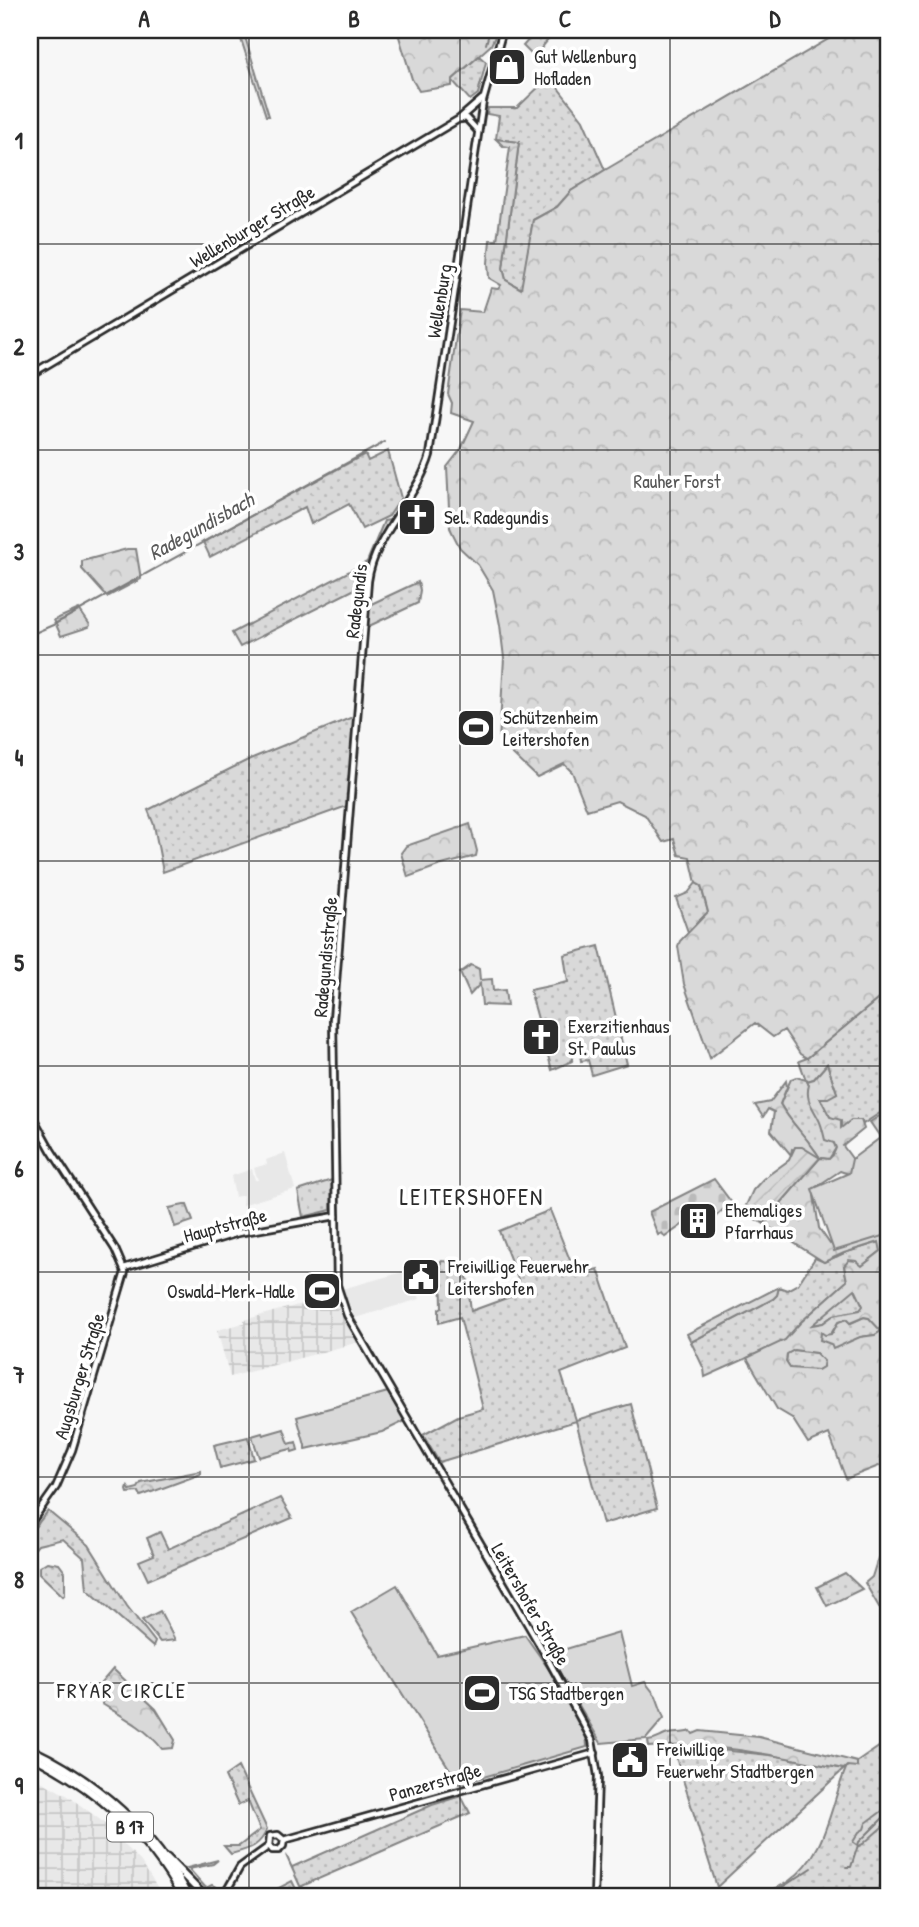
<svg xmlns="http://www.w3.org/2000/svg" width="919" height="1927" font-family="'Patrick Hand',sans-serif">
  <defs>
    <pattern id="industrial-grid" width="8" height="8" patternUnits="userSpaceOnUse" patternTransform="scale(1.75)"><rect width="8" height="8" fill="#e8e8e8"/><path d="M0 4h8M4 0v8" fill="none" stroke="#c7c7c7"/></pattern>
    <pattern id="grass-dots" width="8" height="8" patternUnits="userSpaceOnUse" patternTransform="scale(1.75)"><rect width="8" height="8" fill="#d9d9d9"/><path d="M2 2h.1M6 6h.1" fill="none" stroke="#bababa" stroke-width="1.8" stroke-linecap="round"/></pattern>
    <pattern id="forest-crowns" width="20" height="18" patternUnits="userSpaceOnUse" patternTransform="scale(1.75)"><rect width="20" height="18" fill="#d9d9d9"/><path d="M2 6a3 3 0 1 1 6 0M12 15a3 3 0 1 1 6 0" fill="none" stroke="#bababa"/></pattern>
    <pattern id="cemetery-stones" width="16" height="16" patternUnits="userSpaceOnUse" patternTransform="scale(1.75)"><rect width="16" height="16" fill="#d9d9d9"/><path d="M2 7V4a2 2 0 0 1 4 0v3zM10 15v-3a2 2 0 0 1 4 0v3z" fill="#bababa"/></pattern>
    <pattern id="garden-furrows" width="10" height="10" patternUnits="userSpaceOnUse" patternTransform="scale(1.75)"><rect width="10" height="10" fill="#d9d9d9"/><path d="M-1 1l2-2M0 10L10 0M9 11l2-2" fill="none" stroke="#bababa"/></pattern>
  </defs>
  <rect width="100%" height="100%" fill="#f7f7f7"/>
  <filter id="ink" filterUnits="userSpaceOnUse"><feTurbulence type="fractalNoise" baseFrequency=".0143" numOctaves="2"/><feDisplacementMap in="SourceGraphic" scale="14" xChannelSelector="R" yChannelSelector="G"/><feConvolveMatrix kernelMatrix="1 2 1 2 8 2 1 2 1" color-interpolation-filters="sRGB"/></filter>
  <g filter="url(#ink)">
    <g fill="#e8e8e8">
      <path d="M285 1153 295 1189 242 1205 243 1195 235 1197 231 1176 252 1169 255 1180H258L254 1168 267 1164 266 1160Z"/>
      <path d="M410 1270 420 1299 355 1318 342 1289Z"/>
    </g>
    <g fill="url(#industrial-grid)">
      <path d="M334 1295 337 1306 359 1342 230 1377 217 1330 244 1323V1320Z"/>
      <path d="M30 1775 68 1796 103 1822 141 1862 163 1897H30Z"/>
    </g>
    <g fill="url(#grass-dots)" stroke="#828282" stroke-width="2">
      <path d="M238 30H243L269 116H266Z"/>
      <path d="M479 56 486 62 478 94 470 100 452 80Z"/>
      <path d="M546 80 558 88 583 120 605 170 571 191 557 207 533 220 522 289 506 280 503 268 519 142 496 139 499 116 487 114 488 108H517Z"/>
      <path d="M388 451 401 498 389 516 362 529 349 504 311 524 305 507 210 557 203 542 365 454 368 461Z"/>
      <path d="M390 520 368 563 363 585 240 647 232 633 367 562 384 521Z"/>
      <path d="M418 582 420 590 418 603 367 627 369 605Z"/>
      <path d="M355 716 347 806 163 872 154 825 148 810 250 759Z"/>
      <path d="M696 883 701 886 708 912 688 932 676 898 688 893Z"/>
      <path d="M599 946 627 1064 592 1075 588 1060 581 1061 580 1054H574L572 1061 552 1070 530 990 568 982 564 955Z"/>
      <path d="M471 965 479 969 480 980 492 979 493 991 505 990 507 1006 482 1005 480 984 470 995 460 973Z"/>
      <path d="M889 990V1107L863 1124 861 1120 840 1129 823 1108 819 1098 837 1093 827 1064 814 1079 807 1081 836 1148 829 1159 820 1158C808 1139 791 1124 780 1104L791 1079 796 1077 806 1080 799 1061 807 1058Z"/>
      <path d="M332 1180 331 1210 303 1217 298 1191Z"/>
      <path d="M184 1205H187L193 1221 175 1227 169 1208Z"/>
      <path d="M550 1210 576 1275 598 1269 625 1348 561 1373 576 1420 631 1404 657 1508 603 1524 576 1421 439 1462 423 1435 458 1416 483 1409 460 1317 439 1323V1309L442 1307 441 1261 455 1262 467 1275 471 1311 523 1292 499 1231Z"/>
      <path d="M880 1242 881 1251 862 1266H844L847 1281 800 1323 785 1341 705 1377 704 1369 691 1342 773 1299 777 1295 779 1287 787 1290 798 1284 815 1258 824 1262 844 1253Z"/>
      <path d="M855 1288 864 1306 860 1310 834 1315 823 1323 813 1326V1322Z"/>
      <path d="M864 1317 869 1318 882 1331 875 1335 861 1337 833 1350 820 1340 821 1331 833 1332 838 1322 846 1319 851 1323Z"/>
      <path d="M794 1350 816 1353 824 1361 823 1367 818 1370 790 1369 786 1362 787 1354Z"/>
      <path d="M248 1437 254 1459 220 1468 214 1445Z"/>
      <path d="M280 1498 292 1518 148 1580 139 1561 154 1555 147 1538 160 1532 168 1549Z"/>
      <path d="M48 1511 89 1545 127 1606 155 1642 153 1647 87 1589 84 1558 63 1539 38 1545 30 1554V1533Z"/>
      <path d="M878 1558 889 1568V1624L865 1583 872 1577Z"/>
      <path d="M47 1562 59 1564 65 1572V1594L63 1596 39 1573V1567Z"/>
      <path d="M845 1573 862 1589 827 1606 817 1587Z"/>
      <path d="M160 1611 175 1640 160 1642 142 1620Z"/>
      <path d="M889 1740V1868L887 1871 889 1897H835L833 1895 828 1897H754C765 1891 778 1889 789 1881 828 1853 829 1807 847 1766H857V1762Z"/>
      <path d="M672 1745 779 1756 844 1769 717 1887Z"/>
      <path d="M238 1767 267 1829C260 1847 249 1849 231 1854L224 1846H239L260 1830 248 1801 238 1805 225 1776Z"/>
      <path d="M461 1796 470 1813 302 1886 308 1897H305L286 1855 293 1870 292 1867 432 1805Z"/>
      <path d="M218 1860 213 1864 189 1869 206 1888 212 1885 221 1890 218 1897H208L183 1869Z"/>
      <path d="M292 1881 300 1897H262Z"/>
    </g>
    <g fill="url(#forest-crowns)" stroke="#828282" stroke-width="2" fill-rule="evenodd">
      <path d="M397 30H423L427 36 444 35 452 30H498L491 45 452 80V86L419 91 412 79Z"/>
      <path d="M537 30H556L539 51 541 64 523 46Z"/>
      <path d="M826 30H889V990L807 1058 800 1054 784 1030 773 1037 755 1023 710 1058 684 984 678 946 680 941 708 912 701 886 696 883 690 857 679 855 674 839 663 842 645 815 617 801 587 810 572 772 564 764 537 777 499 741 504 658 500 625 493 590 478 565 460 548 450 528 447 467 461 449 474 421 451 413 452 403 448 394 460 310 483 312 491 288 498 289 501 285 489 278 488 263 490 240H497L510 147 503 146 496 139 519 142 503 268 506 280 521 289 533 220 557 207 571 191 605 170 830 38Z"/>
      <path d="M127 549H136L141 579 107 597 82 569V561Z"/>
      <path d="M79 609 90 625 89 627 61 636 54 620Z"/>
      <path d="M470 824 477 851 476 856 438 866 408 877 401 853 406 846Z"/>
      <path d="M827 1064 837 1093 828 1098H820L830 1117 841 1120V1128L851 1120H861L864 1129 843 1146 889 1209V1462L846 1479 829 1434 808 1443 792 1418 777 1409 747 1358 785 1340 800 1323 847 1281 844 1266 849 1260 856 1261 862 1266 881 1251 879 1242 844 1253 824 1262 761 1222H766L775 1214 774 1211 820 1158 792 1149 791 1155 771 1131 774 1112 768 1109 763 1117 755 1105 770 1102 786 1081 787 1087 780 1104C792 1125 808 1138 820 1158L829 1159 833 1155 836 1148 834 1143 825 1140C823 1132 822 1125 818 1118 812 1106 805 1099 809 1085L807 1081 814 1079ZM840 1171 849 1174 870 1228 830 1244 819 1228 813 1189ZM855 1289 863 1306 860 1310 834 1315 823 1323 812 1325ZM864 1317 869 1318 881 1331 875 1335 860 1337 833 1349 831 1344 820 1340 821 1332 825 1335 831 1334 838 1322 846 1319 850 1323ZM794 1350 816 1353 824 1361 823 1367 818 1370 790 1368 786 1362 787 1354Z"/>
      <path d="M779 1287 777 1295 773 1299 691 1342 687 1334Z"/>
      <path d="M201 1471V1474L141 1496 139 1492 128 1493 127 1490 128 1487 130 1490 138 1488 141 1483Z"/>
      <path d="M113 1669 156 1709 175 1740 173 1748 162 1749C147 1729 124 1717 102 1704L104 1685 101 1683Z"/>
      <path d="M691 1731 693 1734 700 1731 759 1737 857 1762V1767L847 1766 844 1769C781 1757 714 1741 649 1747L648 1741C657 1740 658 1738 665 1735 673 1732 682 1734 691 1731Z"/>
      <path d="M889 1806V1821L863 1844 859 1846 853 1842 859 1832 864 1829 866 1823Z"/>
    </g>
    <path fill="url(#cemetery-stones)" stroke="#828282" stroke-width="2" d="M714 1179 731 1202 709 1223 699 1213 665 1237 662 1233 658 1235 649 1212Z"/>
    <g fill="url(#garden-furrows)" stroke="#828282" stroke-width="2">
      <path d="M889 1110V1150L870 1122Z"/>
      <path d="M795 1147H802L820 1158 774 1211 759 1218V1221L743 1212 753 1190 763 1179 789 1160Z"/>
    </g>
    <g fill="#d9d9d9" stroke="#828282" stroke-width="2">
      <path d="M880 1138 889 1150V1234L834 1251 812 1189 849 1173 852 1159Z"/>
      <path d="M388 1392 405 1421 382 1432 306 1449 297 1417Z"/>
      <path d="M284 1429 289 1444 296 1442 298 1450 292 1452 291 1449 259 1457 252 1436 262 1433 263 1435Z"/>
      <path d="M397 1585 437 1655 525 1635C541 1659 588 1720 587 1747L459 1784 351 1612Z"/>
      <path d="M619 1633 632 1686 645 1682 656 1696 664 1718 646 1739 601 1743 549 1654Z"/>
    </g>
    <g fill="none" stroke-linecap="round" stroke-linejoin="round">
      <g stroke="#7b7b7b" stroke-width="2">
        <path d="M486 44 490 30"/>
        <path d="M30 635 53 625 385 442"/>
        <path d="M846 1867H851L859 1842 889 1812"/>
        <path d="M758 1897 778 1890 812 1868"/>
      </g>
      <g stroke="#2b2b2b" stroke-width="10">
        <g id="secondary">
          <path d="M503 30 483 101 430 455C418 497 374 535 368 581L333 1020 337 1285 347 1315 545 1654 592 1740 598 1776 594 1897"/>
          <path d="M461 119 466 118 478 131"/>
          <path d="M30 375 459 119 482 99"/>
          <path d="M30 1112 51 1150 115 1249 125 1272 72 1450 56 1487 30 1524"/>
          <path d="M124 1268 238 1233 336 1216"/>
          <path d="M284 1840 595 1753"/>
          <path d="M223 1897 240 1867 269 1846 270 1836 278 1835 284 1840 283 1846 279 1850H272L269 1846"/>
        </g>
      </g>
      <g stroke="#2b2b2b" stroke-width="11">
        <g id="highway">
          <path d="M30 1749C96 1780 155 1832 188 1897"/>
          <path d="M30 1755C93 1786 149 1834 182 1897"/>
          <path d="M167 1858 205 1897"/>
        </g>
      </g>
      <use href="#secondary" stroke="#fff" stroke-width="4.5"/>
      <use href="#highway" stroke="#fff" stroke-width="6"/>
    </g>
  </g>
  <path fill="none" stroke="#2b2b2b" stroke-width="2" stroke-opacity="0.55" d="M249 30V1897M460 30V1897M670 30V1897M30 244H889M30 450H889M30 655H889M30 861H889M30 1066H889M30 1272H889M30 1477H889M30 1683H889"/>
  <defs>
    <g id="shop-square" transform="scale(2.0125)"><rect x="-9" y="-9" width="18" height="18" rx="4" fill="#2b2b2b" stroke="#fff"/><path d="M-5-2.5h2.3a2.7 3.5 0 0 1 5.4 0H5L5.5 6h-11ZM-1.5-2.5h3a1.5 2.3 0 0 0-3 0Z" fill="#fff"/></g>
    <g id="church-square" transform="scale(2.0125)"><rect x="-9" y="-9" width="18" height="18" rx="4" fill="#2b2b2b" stroke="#fff"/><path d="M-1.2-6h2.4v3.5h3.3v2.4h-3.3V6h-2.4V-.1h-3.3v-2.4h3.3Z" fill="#fff"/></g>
    <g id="stadium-square" transform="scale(2.0125)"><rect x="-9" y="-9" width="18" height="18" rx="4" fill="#2b2b2b" stroke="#fff"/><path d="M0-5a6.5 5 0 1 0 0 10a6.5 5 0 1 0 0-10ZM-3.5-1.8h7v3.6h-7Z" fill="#fff"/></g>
    <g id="building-square" transform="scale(2.0125)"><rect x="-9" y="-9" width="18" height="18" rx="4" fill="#2b2b2b" stroke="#fff"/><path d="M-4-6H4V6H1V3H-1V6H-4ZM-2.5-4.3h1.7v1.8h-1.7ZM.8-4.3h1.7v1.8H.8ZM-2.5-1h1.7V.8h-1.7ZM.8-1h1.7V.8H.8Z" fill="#fff"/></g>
    <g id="civic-square" transform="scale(2.0125)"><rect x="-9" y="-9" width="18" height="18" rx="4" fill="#2b2b2b" stroke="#fff"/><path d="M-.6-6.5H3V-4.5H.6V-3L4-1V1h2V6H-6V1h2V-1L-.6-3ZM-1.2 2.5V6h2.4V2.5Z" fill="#fff"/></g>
  </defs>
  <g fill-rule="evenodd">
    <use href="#shop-square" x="507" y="67"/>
    <use href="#church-square" x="417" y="517"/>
    <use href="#stadium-square" x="476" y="728"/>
    <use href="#church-square" x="541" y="1037"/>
    <use href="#building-square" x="698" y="1221"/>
    <use href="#civic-square" x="421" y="1277"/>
    <use href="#stadium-square" x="322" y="1291"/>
    <use href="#stadium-square" x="482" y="1693"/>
    <use href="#civic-square" x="630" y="1760"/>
  </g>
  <g text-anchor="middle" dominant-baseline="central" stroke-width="7" stroke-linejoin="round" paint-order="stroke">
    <rect fill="#fff" stroke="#6b6b6b" stroke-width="2" x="107" y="1812.5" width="46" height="29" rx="5"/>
    <g font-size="18" font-weight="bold" fill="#2b2b2b">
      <text x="130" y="1827">B 17</text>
    </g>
    <g font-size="19" fill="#2b2b2b" stroke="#fff" text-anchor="start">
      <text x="534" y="56">Gut Wellenburg<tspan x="534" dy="22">Hofladen</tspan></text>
      <text x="444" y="517">Sel. Radegundis</text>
      <text x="503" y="717">Schützenheim<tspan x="503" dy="22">Leitershofen</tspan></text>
      <text x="568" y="1026">Exerzitienhaus<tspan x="568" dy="22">St. Paulus</tspan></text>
      <text x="725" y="1210">Ehemaliges<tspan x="725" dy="22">Pfarrhaus</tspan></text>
      <text x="448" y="1266">Freiwillige Feuerwehr<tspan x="448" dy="22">Leitershofen</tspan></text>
      <text x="295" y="1291" text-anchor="end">Oswald-Merk-Halle</text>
      <text x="509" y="1693">TSG Stadtbergen</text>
      <text x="657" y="1749">Freiwillige<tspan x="657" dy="22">Feuerwehr Stadtbergen</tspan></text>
    </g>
    <g font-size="19" fill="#2b2b2b" stroke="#fff">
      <text transform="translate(252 226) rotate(-31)">Wellenburger Straße</text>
      <text transform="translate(439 301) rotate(-81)">Wellenburg</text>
      <text transform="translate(356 601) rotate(-83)">Radegundis</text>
      <text transform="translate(325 957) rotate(-85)">Radegundisstraße</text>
      <text transform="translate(225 1225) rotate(-15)">Hauptstraße</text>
      <text transform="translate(79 1376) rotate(-73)">Augsburger Straße</text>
      <text transform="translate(531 1604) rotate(60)">Leitershofer Straße</text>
      <text transform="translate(435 1782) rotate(-16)">Panzerstraße</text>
    </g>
    <g font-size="19" fill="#565656" stroke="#fff">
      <text x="677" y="481">Rauher Forst</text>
    </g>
    <g font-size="21" font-style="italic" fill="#5a5a5a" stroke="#fff">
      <text transform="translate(201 526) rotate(-29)">Radegundisbach</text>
    </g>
    <g font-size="21" letter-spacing="2" fill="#2b2b2b" stroke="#fff">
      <text x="122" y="1690">FRYAR CIRCLE</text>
    </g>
    <g font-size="23" letter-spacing="2" fill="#2b2b2b" stroke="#fff">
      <text x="472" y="1196">LEITERSHOFEN</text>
    </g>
  </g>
  <rect width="919" height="1927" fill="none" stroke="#fff" stroke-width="77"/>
  <rect x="38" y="38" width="842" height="1850" fill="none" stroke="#2b2b2b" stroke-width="2.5"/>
  <g font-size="23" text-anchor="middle" font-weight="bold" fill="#2b2b2b">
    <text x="144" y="27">A</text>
    <text x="354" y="27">B</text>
    <text x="565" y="27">C</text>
    <text x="775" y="27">D</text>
    <text x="19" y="149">1</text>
    <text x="19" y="355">2</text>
    <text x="19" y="560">3</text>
    <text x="19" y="766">4</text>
    <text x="19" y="971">5</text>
    <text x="19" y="1177">6</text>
    <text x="19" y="1383">7</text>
    <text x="19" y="1588">8</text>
    <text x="19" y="1794">9</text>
  </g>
</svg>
